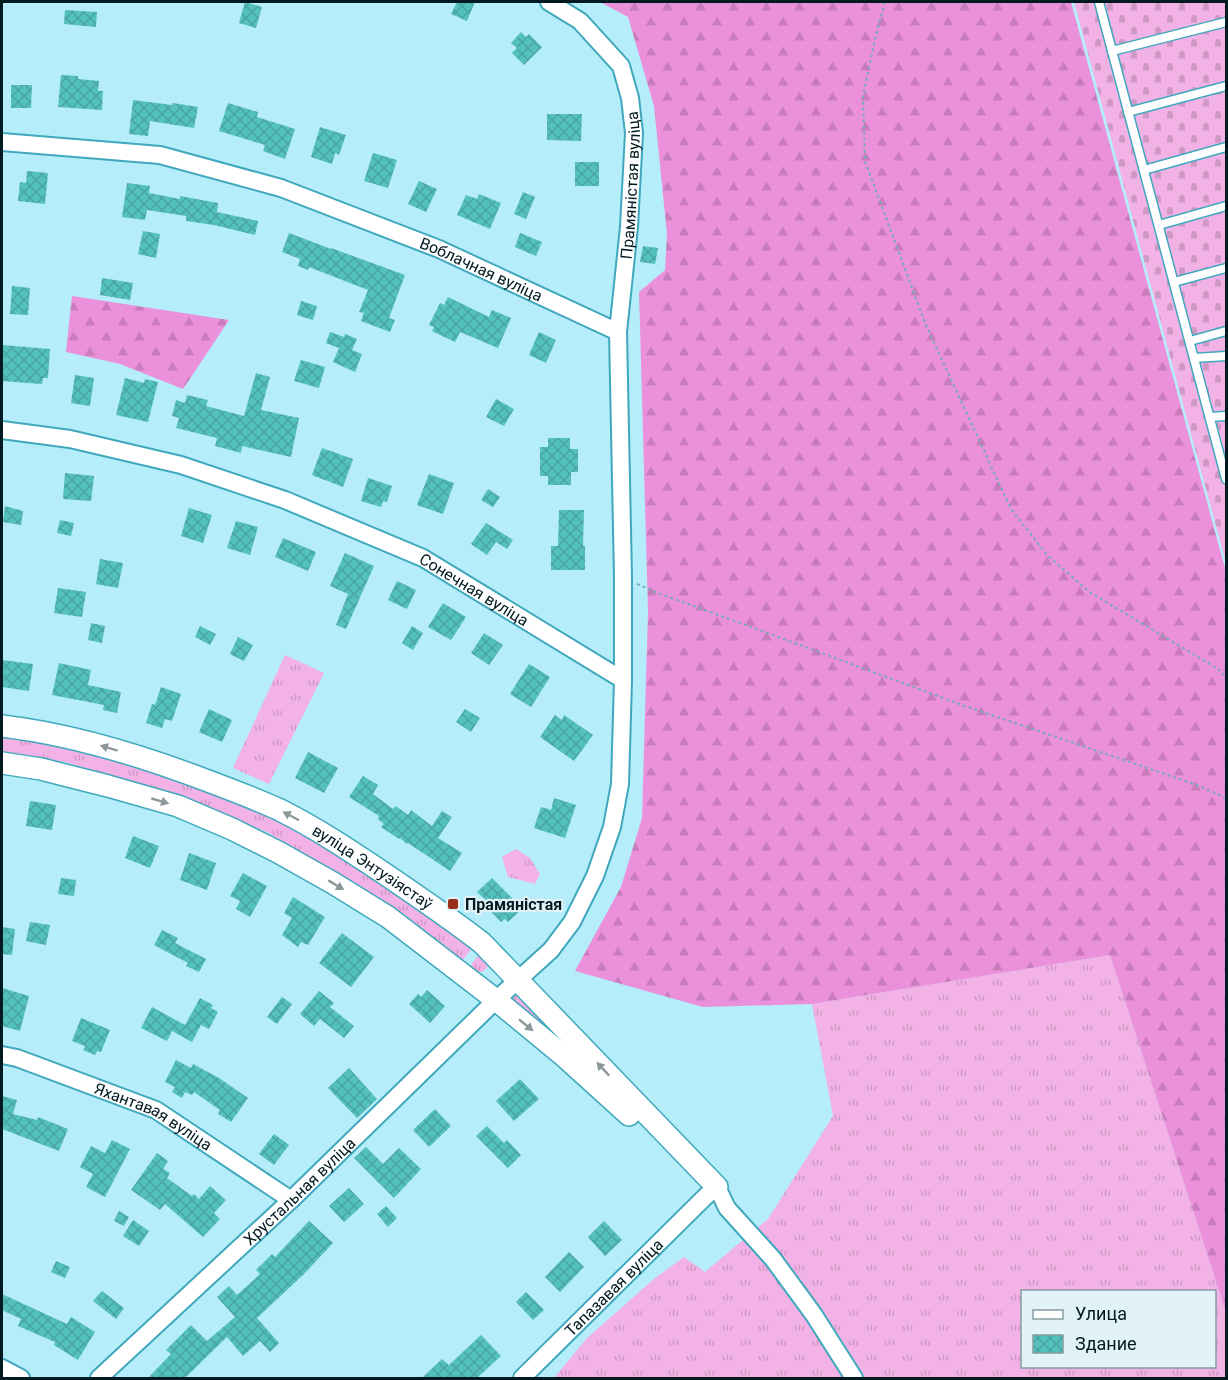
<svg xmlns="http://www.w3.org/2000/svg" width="1228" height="1380" font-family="Roboto,sans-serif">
  <defs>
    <pattern id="grass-tufts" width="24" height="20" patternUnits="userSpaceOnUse" patternTransform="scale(1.5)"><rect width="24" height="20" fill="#f3b2e6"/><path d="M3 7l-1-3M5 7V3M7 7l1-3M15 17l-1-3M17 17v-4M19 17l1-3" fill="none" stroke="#cf98c5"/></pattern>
    <pattern id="forest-firs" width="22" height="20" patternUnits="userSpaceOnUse" patternTransform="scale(1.5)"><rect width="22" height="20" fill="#eb90db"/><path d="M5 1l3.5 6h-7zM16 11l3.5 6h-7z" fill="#c87cbc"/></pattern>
    <pattern id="cemetery-stones" width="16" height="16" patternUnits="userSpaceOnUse" patternTransform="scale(1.5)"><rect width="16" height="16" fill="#f3b2e6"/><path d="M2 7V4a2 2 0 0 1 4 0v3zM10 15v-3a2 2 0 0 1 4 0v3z" fill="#cf98c5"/></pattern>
    <pattern id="building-cross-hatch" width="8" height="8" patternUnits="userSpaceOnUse" patternTransform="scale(1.5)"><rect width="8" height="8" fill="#55c1bf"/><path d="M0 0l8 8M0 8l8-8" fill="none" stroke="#48a5a4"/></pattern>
  </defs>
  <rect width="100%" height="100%" fill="#b5edfa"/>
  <g fill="url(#grass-tufts)" fill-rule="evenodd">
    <path d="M285 655 324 673 269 784 233 768Z"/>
    <path d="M2 732 68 743 180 778 274 815 355 862 473 947 462 961 349 882 267 832 175 794 65 762 2 752Z"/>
    <path d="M516 849 530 858 540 874 535 884 508 877 502 857Z"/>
    <path d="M480 953 486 960 488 966C482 975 477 973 469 968Z"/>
    <path d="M1110 955 1226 1312V1378H554L587 1338 654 1279 684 1257 705 1272 768 1219 833 1116 812 1004ZM1022 1292H1214V1366H1022Z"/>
    <path d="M516 991 573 1051 510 998Z"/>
  </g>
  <g fill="url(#forest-firs)">
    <path d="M600 2H1071L1226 572V1312L1110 955 812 1004 703 1007 575 971 621 887 642 818 648 611 639 292 665 270 667 234 654 106 628 17Z"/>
    <path d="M72 296 229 320 183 389 120 364 66 352Z"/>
  </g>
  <path fill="url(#cemetery-stones)" d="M1074 2H1226V563Z"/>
  <g fill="url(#building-cross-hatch)">
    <path d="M245 2 262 7 256 28 239 23Z"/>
    <path d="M457 2H475L467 21 451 14Z"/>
    <path d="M65 10 97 12 96 27 64 24Z"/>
    <path d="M521 32 526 37 529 34 542 47 524 65 512 53 517 48 511 43Z"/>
    <path d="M61 75 78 76V79L99 81 98 91H103L102 110 58 107Z"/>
    <path d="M11 85H32L31 108H11Z"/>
    <path d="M133 100 172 105 173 103 198 107 194 128 150 121 148 136 129 134Z"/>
    <path d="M228 103 258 112 257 117 295 129 285 159 263 151 265 145 219 131Z"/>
    <path d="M547 114H582L581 141 547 140Z"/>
    <path d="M320 127 346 135 339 155 335 153 332 164 311 157Z"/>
    <path d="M373 153 397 160 388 188 364 181Z"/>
    <rect x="575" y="162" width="24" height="24"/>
    <path d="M27 171 48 173 45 204 18 201 20 182 26 183Z"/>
    <path d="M419 181 437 189 426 212 408 204Z"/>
    <path d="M127 183 150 186 149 193 180 199V196L218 203 217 212 258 221 255 235 214 225 186 221V216L147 210 145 220 122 217Z"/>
    <path d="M523 192 535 197 526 219 514 214Z"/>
    <path d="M479 194 501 203 490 229 457 215 466 195 477 199Z"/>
    <path d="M143 231 160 234 156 258 138 254Z"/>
    <path d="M289 233 331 249V248L405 275 389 318 395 320 390 332 361 321 364 313 359 312 368 290 309 267 308 270 298 266 300 259 282 252Z"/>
    <path d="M520 233 542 242 536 256 515 247Z"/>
    <path d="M643 246 658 248 655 264 640 262Z"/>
    <path d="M102 278 133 283 130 300 100 295Z"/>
    <path d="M12 286 30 288 28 315 10 314Z"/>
    <path d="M448 297 489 317 492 310 511 318 498 348 460 332 455 342 432 331 434 327 429 325 440 303 444 305Z"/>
    <path d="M301 301 317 306 313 320 297 315Z"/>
    <path d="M330 332 344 337 345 334 357 339 352 350 362 354 355 372 333 362 339 348 326 343Z"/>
    <path d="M539 332 556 340 546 363 529 355Z"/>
    <path d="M2 345 50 349 48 378H43L42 384 2 381Z"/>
    <path d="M301 360 325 367 319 388 294 381Z"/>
    <path d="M256 373 270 377 261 410 299 418 291 457 242 446 241 453 215 446 217 438 176 428 179 418 172 416 176 400 185 403 187 395 208 400 206 406 244 416Z"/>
    <path d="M75 375 94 378 90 406 71 403Z"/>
    <path d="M125 378 144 383 145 379 158 382 148 422 116 415Z"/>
    <path d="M496 399 514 409 504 426 486 417Z"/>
    <path d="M548 438H570V449H578V472H571V485H548V476H540V447H548Z"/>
    <path d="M322 448 353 459 343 487 312 475Z"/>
    <path d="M65 473 94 476 91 501 63 499Z"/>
    <path d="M429 474 454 483 443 514 417 505Z"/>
    <path d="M368 478 392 486 387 502 383 501 381 507 361 501Z"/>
    <path d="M488 489 500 497 493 507 481 500Z"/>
    <path d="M5 506 23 511 21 525 3 522Z"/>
    <path d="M189 508 212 515 203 543 181 536Z"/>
    <path d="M559 510H584L583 546H585V570H551V546H558Z"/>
    <path d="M60 520 74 523 71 536 57 533Z"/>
    <path d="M236 521 258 527 250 555 227 548Z"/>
    <path d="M486 523 513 540 507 549 496 542 487 555 471 544Z"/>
    <path d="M283 538 316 552 308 571 275 557Z"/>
    <path d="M345 553 374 566 346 629 336 625 348 594 330 586Z"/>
    <path d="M100 559 123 563 118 588 96 584Z"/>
    <path d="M397 581 416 590 407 609 388 600Z"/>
    <path d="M58 588 86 592 82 617 54 613Z"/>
    <path d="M443 603 466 617 451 640 428 627Z"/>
    <path d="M91 623 105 626 102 643 88 640Z"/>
    <path d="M200 626 216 634 210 645 195 637Z"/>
    <path d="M412 626 423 633 413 650 402 643Z"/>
    <path d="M484 633 503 645 489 665 471 653Z"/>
    <path d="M238 637 253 645 244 661 230 654Z"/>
    <path d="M2 660 33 664 29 691 2 687Z"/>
    <path d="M59 663 91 670 88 685 121 692 117 713 103 710 104 705 52 695Z"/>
    <path d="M529 664 550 677 531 707 510 694Z"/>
    <path d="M161 687 181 694 172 721 165 719 162 728 146 723 152 704 155 705Z"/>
    <path d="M209 709 232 720 222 742 199 732Z"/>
    <path d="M465 709 480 718 471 732 456 722Z"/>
    <path d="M555 715 562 720 564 715 593 735 574 761 540 737Z"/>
    <path d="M308 752 338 768 324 793 295 778Z"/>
    <path d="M363 776 378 785 373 794 393 809 396 806 408 815 411 810 432 826 442 811 452 817 438 838 462 853 450 871 408 843 407 844 400 838 399 839 381 827 384 824 378 819 379 816 349 797Z"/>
    <path d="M554 798 576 805 565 838 534 828 541 807 551 810Z"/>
    <path d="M30 801 56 805 52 830 26 826Z"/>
    <path d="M133 836 159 846 150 868 125 858Z"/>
    <path d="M189 853 216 863 207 890 180 880Z"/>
    <path d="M243 873 267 886 250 917 236 909 240 901 230 896Z"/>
    <path d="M61 878 76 880 74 896 58 894Z"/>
    <path d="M492 878 519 905 516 907 520 911 508 922 505 919 501 922 482 902 485 899 477 892Z"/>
    <path d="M293 897 325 917 308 945 301 942 298 947 282 935 292 918 284 913Z"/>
    <path d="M30 922 50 925 46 945 26 941Z"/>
    <path d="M2 927 15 929 12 955 2 954Z"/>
    <path d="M162 930 178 938 175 943 206 959 199 972 186 966 188 963 154 945Z"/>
    <path d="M342 933 374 957 351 987 319 963Z"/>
    <path d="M2 988 29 996 20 1031 2 1026Z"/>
    <path d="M427 990 445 1006 430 1023 409 1004 418 994 421 997Z"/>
    <path d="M319 991 334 1003 330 1007 354 1026 344 1038 320 1019 314 1026 300 1014Z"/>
    <path d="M282 997 292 1004 277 1024 267 1017Z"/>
    <path d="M200 998 213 1005 211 1008 218 1012 209 1029 201 1025 192 1042 172 1031 167 1041 141 1028 152 1007 185 1025Z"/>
    <path d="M81 1018 110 1030 101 1052 97 1051 95 1055 83 1050 85 1046 72 1041Z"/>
    <path d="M176 1060 191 1068 193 1064 219 1078 248 1098 231 1122 218 1114 220 1110 194 1092 192 1095 185 1092 182 1098 172 1092 175 1087 165 1082Z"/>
    <path d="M349 1068 377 1099 357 1118 328 1088Z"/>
    <path d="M520 1079 539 1099 514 1121 496 1101Z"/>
    <path d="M2 1096 17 1100 13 1114 37 1120 38 1117 68 1129 59 1151 2 1129Z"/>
    <path d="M435 1109 451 1126 429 1147 413 1130Z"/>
    <path d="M487 1126 504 1143 507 1140 521 1155 508 1168 476 1136Z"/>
    <path d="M274 1134 289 1145 274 1165 259 1154Z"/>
    <path d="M112 1140 130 1149 105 1197 86 1187 93 1174 80 1167 91 1146 105 1153Z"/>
    <path d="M366 1147 383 1164 399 1148 421 1169 394 1198 354 1158Z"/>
    <path d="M157 1153 168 1161 163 1169 170 1173 167 1178 192 1196 194 1194 199 1199 210 1186 226 1200 214 1213 220 1219 203 1237 165 1204 160 1210 131 1190Z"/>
    <path d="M349 1188 364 1204 344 1222 329 1206Z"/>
    <path d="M386 1206 397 1218 388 1227 377 1214Z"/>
    <path d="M119 1211 129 1217 124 1226 114 1221Z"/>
    <path d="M133 1220 149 1231 139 1246 123 1236Z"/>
    <path d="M309 1221 333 1243 304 1274 257 1318 279 1343 270 1352 260 1341 243 1356 227 1337 185 1378H148L171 1354 166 1350 191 1325 207 1341 235 1317 217 1297 229 1286 237 1295 260 1274 256 1270 272 1254 275 1257Z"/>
    <path d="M604 1221 622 1240 605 1256 588 1237Z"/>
    <path d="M569 1252 584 1267 560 1292 545 1277Z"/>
    <path d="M56 1261 70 1267 65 1278 51 1272Z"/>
    <path d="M102 1291 124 1308 116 1319 93 1301Z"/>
    <path d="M526 1292 544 1310 533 1320 516 1302Z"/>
    <path d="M2 1294 67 1324 71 1317 95 1332 78 1360 54 1345 55 1342 18 1326 21 1319 2 1310Z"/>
    <path d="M481 1335 501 1356 477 1378H422L442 1359 449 1365Z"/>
  </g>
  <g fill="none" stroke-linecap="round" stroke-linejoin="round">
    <g stroke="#40a8bd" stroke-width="11">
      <g id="service">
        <path d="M1099 2 1226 479"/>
        <path d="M1112 51 1226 22"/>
        <path d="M1128 112 1226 86"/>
        <path d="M1144 170 1226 147"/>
        <path d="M1159 225 1226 206"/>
        <path d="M1174 282 1226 268"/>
        <path d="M1190 341 1226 331"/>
        <path d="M1194 358 1226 356"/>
        <path d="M1210 417 1226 416"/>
      </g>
    </g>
    <g stroke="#40a8bd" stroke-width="20">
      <g id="minor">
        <path id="s1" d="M2 142 160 155 281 188 439 249 618 332"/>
        <path id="s2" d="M2 430 70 439 181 465 285 500 423 558 623 680"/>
        <path id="s3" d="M2 1055 17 1058 156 1110 291 1200"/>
        <path d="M2 1368 21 1378"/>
        <path id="s4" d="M99 1378 291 1200 496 1000 551 950 572 922 595 876 612 827 620 784 623 680V578L618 332 629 227 634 133 630 98 621 66 580 21 549 2"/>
        <path id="s5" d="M522 1378 706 1196 717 1187 727 1208 773 1259 814 1315 854 1378"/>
      </g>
    </g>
    <g stroke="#40a8bd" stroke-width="24">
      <g id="tertiary">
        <path id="s6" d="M2 726C70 734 136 754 200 778 227 788 254 798 280 810 316 828 349 850 382 872 416 895 450 918 482 943L717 1187"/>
        <path d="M2 763 41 769 108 786 178 806 232 829 278 852 333 883 388 917 431 950 496 1000 565 1057 629 1115"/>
      </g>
    </g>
    <g stroke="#7baab5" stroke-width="2" stroke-dasharray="3 3" stroke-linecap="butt">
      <path d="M885 2 875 39 863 97 865 161 925 323 1011 509 1047 555 1088 591 1218 669 1226 677"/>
      <path d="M637 584 658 593 743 624 965 706 1197 785 1226 798"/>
    </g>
    <use href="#service" stroke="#fff" stroke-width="8"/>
    <use href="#minor" stroke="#fff" stroke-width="16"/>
    <use href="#tertiary" stroke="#fff" stroke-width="21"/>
  </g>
  <defs><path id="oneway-solid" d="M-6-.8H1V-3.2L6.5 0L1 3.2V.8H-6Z" transform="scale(1.5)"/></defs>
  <g fill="#8c989b">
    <use href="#oneway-solid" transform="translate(109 748) rotate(-163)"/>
    <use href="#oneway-solid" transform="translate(160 801) rotate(16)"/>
    <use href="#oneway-solid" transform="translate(291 816) rotate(-152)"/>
    <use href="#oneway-solid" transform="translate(336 885) rotate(31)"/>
    <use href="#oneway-solid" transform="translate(526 1025) rotate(39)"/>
    <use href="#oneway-solid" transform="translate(603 1069) rotate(-133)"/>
  </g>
  <rect fill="#99301a" stroke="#e1f3f7" stroke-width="2" x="447" y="898" width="12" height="12" rx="3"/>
  <g text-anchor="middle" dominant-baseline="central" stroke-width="4.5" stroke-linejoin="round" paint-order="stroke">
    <g font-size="16" fill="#001a21" stroke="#e1f3f7">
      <text stroke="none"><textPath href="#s4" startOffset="1404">Прамяністая вуліца</textPath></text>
      <text stroke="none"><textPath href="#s1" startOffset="500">Воблачная вуліца</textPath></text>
      <text stroke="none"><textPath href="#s2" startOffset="502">Сонечная вуліца</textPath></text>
      <text stroke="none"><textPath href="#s6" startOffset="400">вуліца Энтузіястаў</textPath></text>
      <text stroke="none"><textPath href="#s3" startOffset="164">Яхантавая вуліца</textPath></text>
      <text stroke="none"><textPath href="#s4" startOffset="274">Хрустальная вуліца</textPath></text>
      <text stroke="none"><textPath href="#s5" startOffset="129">Тапазавая вуліца</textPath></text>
    </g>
    <g font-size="16" font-weight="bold" fill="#001a21" stroke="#e1f3f7" text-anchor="start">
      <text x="465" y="904">Прамяністая</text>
    </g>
  </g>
  <rect width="1228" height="1380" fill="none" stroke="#001a21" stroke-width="6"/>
  <rect x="1021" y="1290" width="195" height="78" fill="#e1f3f7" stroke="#879ca1" stroke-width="1.5"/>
  <rect x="1033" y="1310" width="30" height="9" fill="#ffffff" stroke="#879ca1" stroke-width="1.5"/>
  <text x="1075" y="1320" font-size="18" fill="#001a21">Улица</text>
  <rect x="1033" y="1335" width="30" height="18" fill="url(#building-cross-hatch)" stroke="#879ca1" stroke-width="1.5"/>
  <text x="1075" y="1350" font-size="18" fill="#001a21">Здание</text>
</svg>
